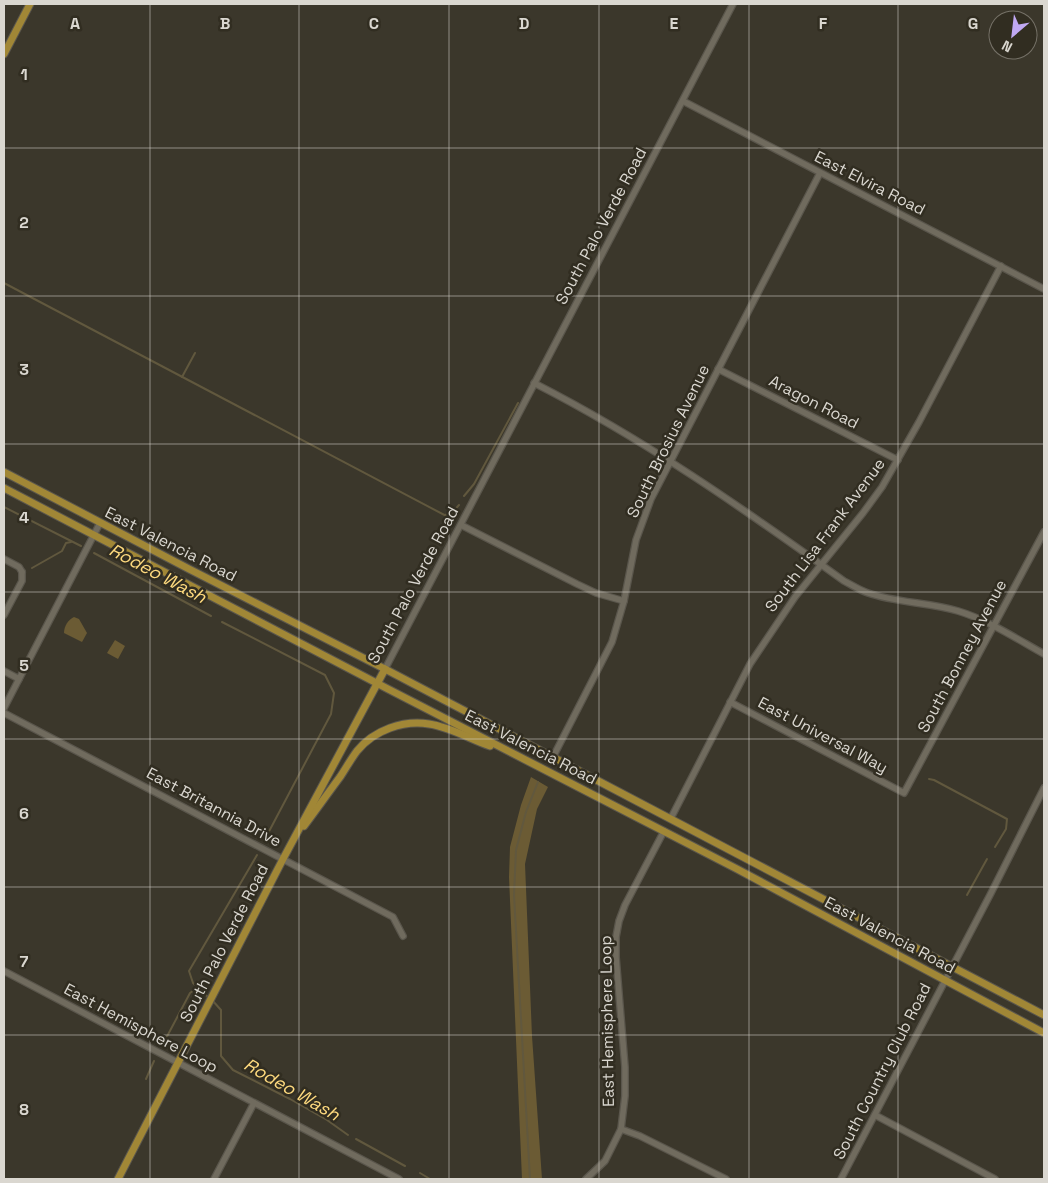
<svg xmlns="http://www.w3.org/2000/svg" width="1048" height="1183" font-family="'Space Grotesk',sans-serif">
  <rect width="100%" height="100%" fill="#3b372b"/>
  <g fill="#6b5b34">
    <path d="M74 617 79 619 87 633 82 642 64 633C64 626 68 620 74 617Z"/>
    <path d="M115 640 125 646 118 659 107 653Z"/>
    <path d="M531 777 548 787 537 809 525 864 532 1036 542 1179H522L509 877 510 847 521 805Z"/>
  </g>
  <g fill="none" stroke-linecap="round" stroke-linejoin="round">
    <g stroke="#61583e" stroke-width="2">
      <path d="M4 283 452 519"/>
      <path d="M182 377 195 353"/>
      <path d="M464 496 474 484 518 403"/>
      <path d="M4 507 81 546"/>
      <path d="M445 515 452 513 459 505"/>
      <path d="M94 553 211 616"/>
      <path d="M32 568 62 551 66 543 71 542"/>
      <path d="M222 622 325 675 334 693 331 714 265 839"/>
      <path d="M929 779 934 780 1007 819 1006 829 995 847"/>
      <path d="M967 895 987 859"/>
      <path d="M208 997 193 983 189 971 257 855"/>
      <path d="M212 1000 221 1010V1056L233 1070 290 1099 327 1120 348 1135"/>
      <path d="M163 1044 190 993 198 987"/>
      <path d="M146 1079 154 1061"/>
      <path d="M356 1139 405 1166"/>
      <path d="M420 1173 430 1179"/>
      <path d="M530 1179 514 895 516 850 526 812 538 782"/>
    </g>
    <g stroke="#5a564c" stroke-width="8">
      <g id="minor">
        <path d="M683 101 1044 289"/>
        <path d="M718 369 898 460"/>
        <path d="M534 383C644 439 744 509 844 581 852 585 859 590 868 593 897 603 929 602 958 611 988 620 1017 639 1044 654"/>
        <path d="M461 525 577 584 596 593 624 601"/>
        <path d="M4 559 19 567 22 572"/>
        <path d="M4 615 22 581V572"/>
        <path d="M385 669 733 4"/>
        <path d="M4 671 19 679"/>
        <path d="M730 702 904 793 1044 532"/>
        <path d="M4 708 100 523"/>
        <path d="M4 713 393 917 403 936"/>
        <path d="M553 757 612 642 624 601 636 540 651 499 820 173"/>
        <path d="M671 818 750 664 795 597 863 513 882 487 919 422 1001 266"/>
        <path d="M4 971 399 1179"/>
        <path d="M875 1115 995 1179"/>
        <path d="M621 1129 640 1136 726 1179"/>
        <path d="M214 1179 254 1103"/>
        <path d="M586 1179 605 1161 621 1129 625 1096V1067L616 957V937L619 921 625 905 664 831"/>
        <path d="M841 1179 990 895 1044 788"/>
      </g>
    </g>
    <g stroke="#5a564c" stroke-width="9">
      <g id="major">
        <path d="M4 54 30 4"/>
        <path d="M4 472 189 569 385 669 1044 1015"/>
        <path d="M4 488 388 689 737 869 1044 1033"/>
        <path d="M304 826C316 810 328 793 340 777 346 768 351 759 357 751 374 730 403 720 429 724 450 727 470 739 490 746"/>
        <path d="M118 1179 283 859 385 669"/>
      </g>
    </g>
    <use href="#minor" stroke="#706b5e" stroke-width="5.5"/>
    <use href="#major" stroke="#a18736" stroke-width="7"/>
  </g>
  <path fill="none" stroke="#dad7d0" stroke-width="1" stroke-opacity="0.55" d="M150 4V1179M299 4V1179M449 4V1179M599 4V1179M749 4V1179M898 4V1179M4 148H1044M4 296H1044M4 444H1044M4 592H1044M4 739H1044M4 887H1044M4 1035H1044"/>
  <g text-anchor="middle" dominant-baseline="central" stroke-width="5" stroke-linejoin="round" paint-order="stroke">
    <g font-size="16" fill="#dad7d0" stroke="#312d21">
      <text transform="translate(870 183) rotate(27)">East Elvira Road</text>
      <text transform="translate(601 226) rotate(-62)">South Palo Verde Road</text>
      <text transform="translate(814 402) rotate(27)">Aragon Road</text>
      <text transform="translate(668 441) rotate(-64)">South Brosius Avenue</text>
      <text transform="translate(825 535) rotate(-53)">South Lisa Frank Avenue</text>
      <text transform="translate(171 544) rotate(27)">East Valencia Road</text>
      <text transform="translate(413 585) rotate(-62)">South Palo Verde Road</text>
      <text transform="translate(962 656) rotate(-62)">South Bonney Avenue</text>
      <text transform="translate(823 735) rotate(28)">East Universal Way</text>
      <text transform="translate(531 747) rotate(27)">East Valencia Road</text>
      <text transform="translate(214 807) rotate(28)">East Britannia Drive</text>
      <text transform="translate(890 935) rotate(28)">East Valencia Road</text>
      <text transform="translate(224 943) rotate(-63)">South Palo Verde Road</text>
      <text transform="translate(607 1021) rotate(-91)">East Hemisphere Loop</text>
      <text transform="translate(141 1028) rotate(28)">East Hemisphere Loop</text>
      <text transform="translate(882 1071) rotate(-63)">South Country Club Road</text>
    </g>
    <g font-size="18" font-style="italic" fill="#fdd97e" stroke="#312d21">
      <text transform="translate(158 573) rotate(28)">Rodeo Wash</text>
      <text transform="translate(292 1089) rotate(30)">Rodeo Wash</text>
    </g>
  </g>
  <g font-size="16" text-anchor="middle" font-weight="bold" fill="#dad7d0" stroke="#312d21" stroke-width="5" stroke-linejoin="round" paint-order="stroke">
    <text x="75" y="29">A</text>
    <text x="225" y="29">B</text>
    <text x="374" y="29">C</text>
    <text x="524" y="29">D</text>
    <text x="674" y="29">E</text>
    <text x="823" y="29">F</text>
    <text x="973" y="29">G</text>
    <text x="24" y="80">1</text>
    <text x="24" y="228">2</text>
    <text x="24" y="375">3</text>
    <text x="24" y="523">4</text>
    <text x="24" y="671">5</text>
    <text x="24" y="819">6</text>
    <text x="24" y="967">7</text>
    <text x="24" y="1115">8</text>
  </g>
  <rect width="1048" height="1183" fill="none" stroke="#dad7d0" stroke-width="10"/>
  <g transform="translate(1013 35) rotate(208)"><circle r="24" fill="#312d21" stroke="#757167"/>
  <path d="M0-4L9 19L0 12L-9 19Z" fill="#c0a8f3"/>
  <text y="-8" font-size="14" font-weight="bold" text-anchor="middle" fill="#dad7d0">N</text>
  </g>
</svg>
